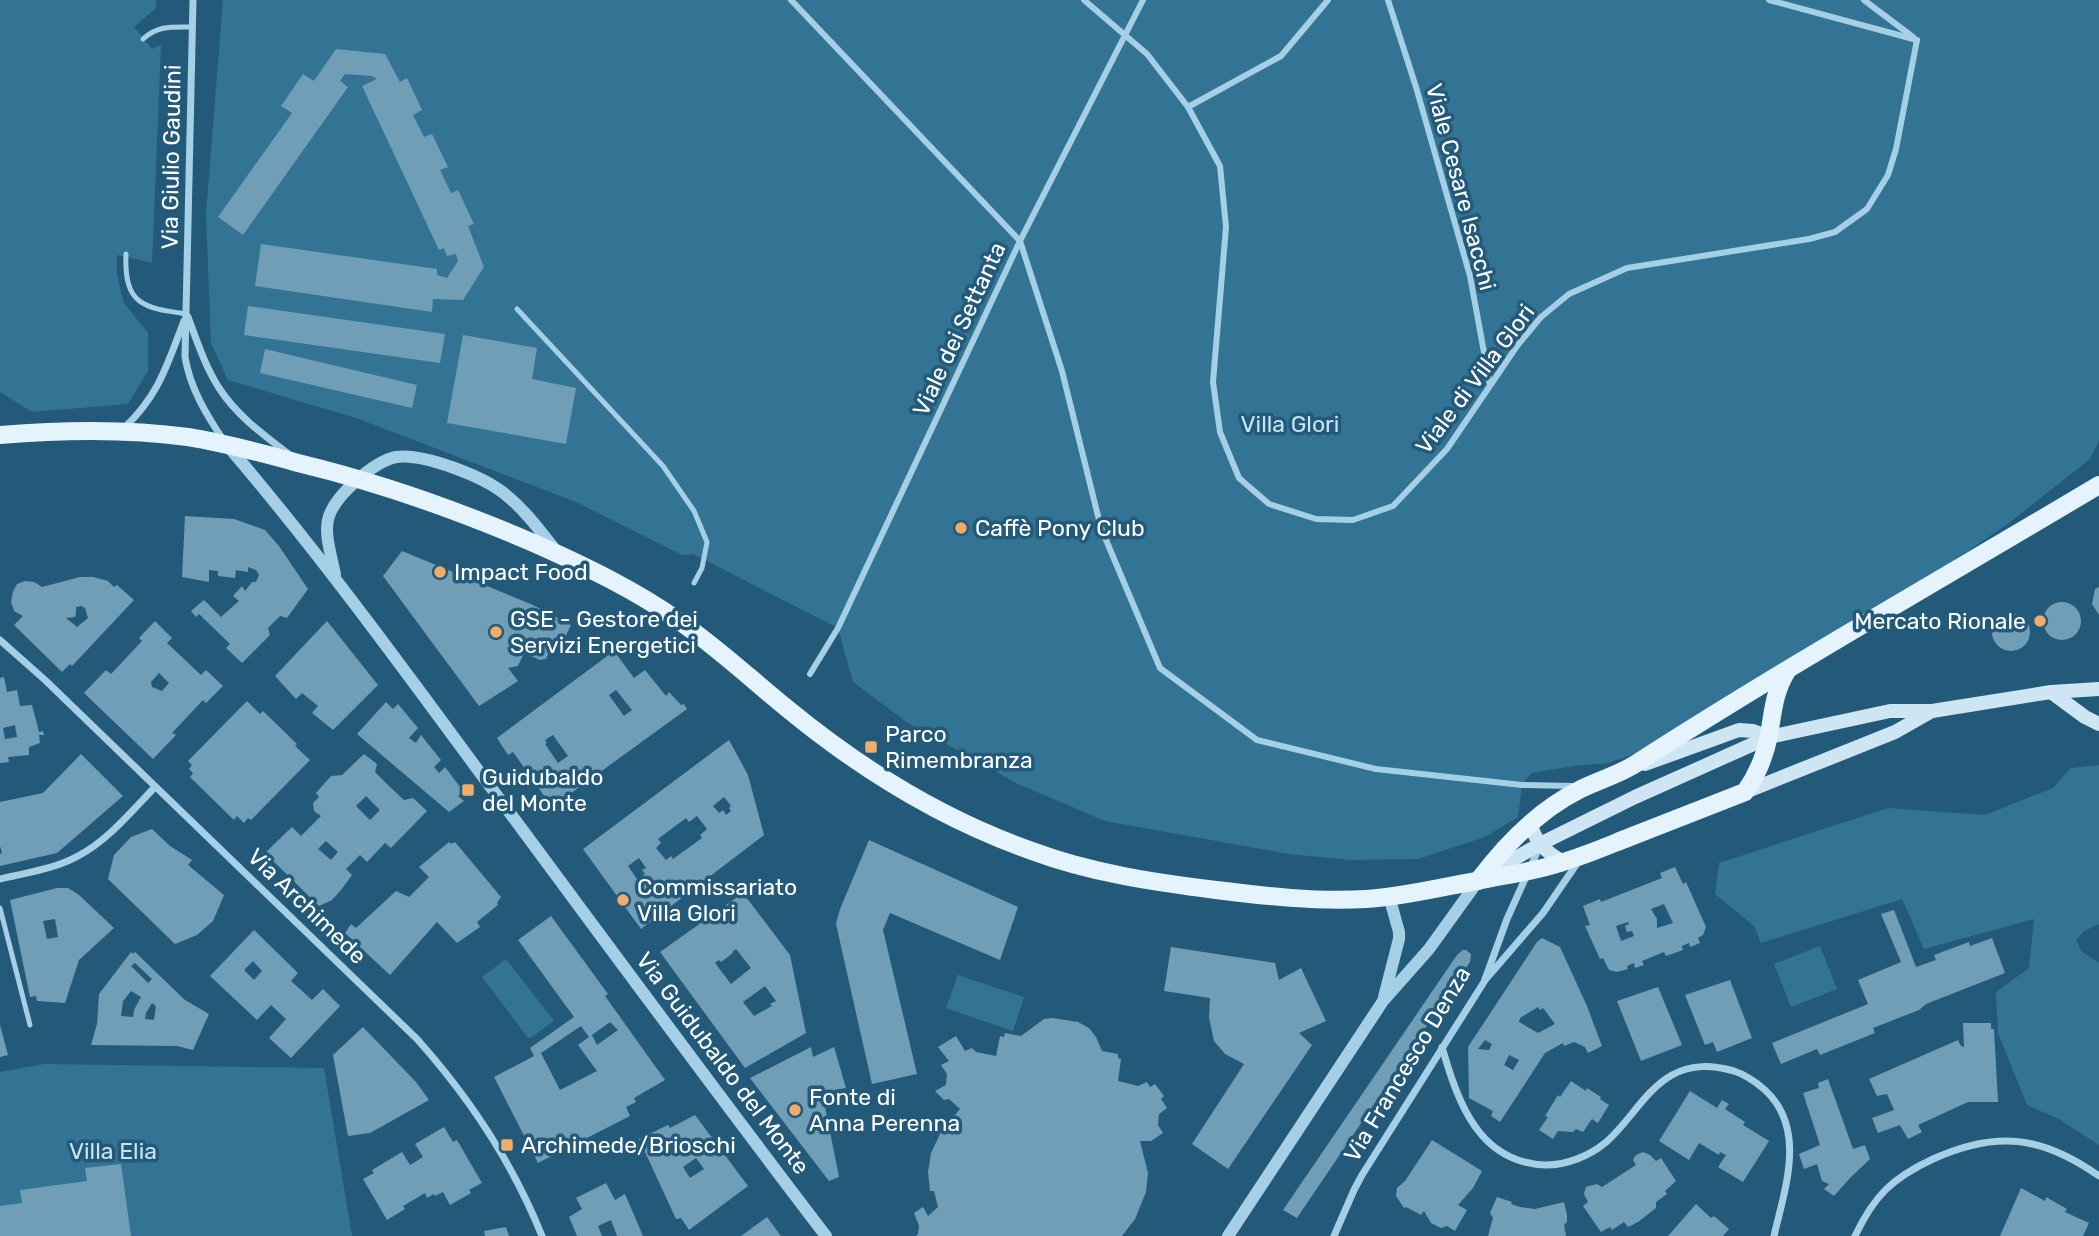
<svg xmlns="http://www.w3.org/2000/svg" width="2099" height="1236" font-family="Rubik,sans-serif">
  <rect width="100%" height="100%" fill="#235a7a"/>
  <g fill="#337495">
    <path d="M0 0H156V8L134 27 152 49 161 45 152 263 117 255V275L124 303 148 333V371L128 404 32 412 0 392Z"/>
    <path d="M223 0H2099V440L2090 459 2009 523 1897 599 1671 741 1608 763 1574 766 1531 773 1522 785 1518 817 1485 837 1418 859 1350 860 1289 854 1105 821 1018 784 908 723 853 682 838 628 693 554 682 555 576 502 356 418 228 380 211 343 206 214Z"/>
    <path d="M2099 765V924L2084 931 2076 940 2081 951 2099 963V1145L2059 1119 2027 1105 1998 1033 1996 992 2029 968 2034 919 1924 949 1902 899 1761 943 1754 926 1715 894 1719 863 1888 808 1985 815 2053 788 2071 768Z"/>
    <path d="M1820 946 1837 989 1791 1007 1774 964Z"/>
    <path d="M506 959 554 1021 529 1039 482 977Z"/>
    <path d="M958 975 1024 997 1013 1031 946 1008Z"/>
    <path d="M44 1064 324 1068 352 1236H0V1072Z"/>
  </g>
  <g fill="#709eb6" fill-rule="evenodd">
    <path d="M336 49 385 54 400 82 407 78 422 110 413 115 424 137 432 134 448 167 440 170 451 193 458 190 474 224 468 226 484 267 463 300 433 299 432 312 255 286 261 244 437 269V275L447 278 458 261 456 254 447 256 444 248 439 250 362 86 377 79 372 76 345 74 340 81 348 87 243 235 218 217 292 113 281 106 303 74 314 81Z"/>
    <path d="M248 306 445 334 440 363 244 335Z"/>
    <path d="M463 335 537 348 532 379 576 388 566 444 447 423Z"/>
    <path d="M265 349 417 385 412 408 260 373Z"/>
    <path d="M185 516 234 519 265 530 279 546 308 589 287 618 280 616 268 628 270 635 242 663 226 648 230 644 199 614 196 617 191 611 204 600 221 617 239 601 233 596 242 586 245 591 252 582H256L259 575 256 570 248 567V572L236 570 235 578 218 576V571L209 570V582L182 577Z"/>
    <path d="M402 551 533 605 571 625 563 642H559L555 639 546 659 540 660 524 653 518 666 508 668 518 681 479 706 383 576Z"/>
    <path d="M80 577H93L108 581 114 587 117 585 134 600 72 666 70 664 62 672 14 625 23 616 14 611 11 602 13 592 17 584 25 581 34 582 42 587ZM81 606 85 608 88 618 77 627 66 618 75 617 76 614V607Z"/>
    <path d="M2099 587V615L2092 604 2095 589Z"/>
    <circle cx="2062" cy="621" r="19"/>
    <circle cx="2011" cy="632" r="19"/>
    <path d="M155 621 172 638 167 643 201 675 206 670 223 686 206 703 203 700 172 733 176 735 153 759 84 693 106 670 111 674 142 641 139 638ZM159 673 169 683 162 691 152 687 151 682Z"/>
    <path d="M327 621 378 685 333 730 312 713 318 706 302 693 296 699 275 676Z"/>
    <path d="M614 651 634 678 645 670 666 696 669 692 681 705 684 704 687 709 552 807 513 752 508 755 497 738ZM616 690 632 710 624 716 609 695ZM553 735 568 756 558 763 545 744 547 743 545 740Z"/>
    <path d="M4 677 7 692 17 690 20 706 32 705 39 732 43 731 44 735H39L40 743 29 747V755L8 757 9 762 0 763V678ZM15 725 17 737 5 739 3 728Z"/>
    <path d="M247 701 260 714 263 711 297 744 295 746 310 760 251 820 248 818 244 823 237 816 234 820 190 777 193 773 189 769 192 765 188 761Z"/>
    <path d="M386 702 393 709 398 704 418 728 409 738 416 743 421 735 441 760 434 767 439 773 445 767 463 791 458 796 464 801 449 812 357 734Z"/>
    <path d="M729 740 748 775 764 835 641 929 583 849ZM724 797 731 806 729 808 731 811 726 815 723 810 719 813 713 806ZM697 816 707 829 700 835 702 838 673 859 671 856 666 860 656 848 661 843 658 839 686 818 689 822ZM639 858 646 868 642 870 645 874 637 879 628 866Z"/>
    <path d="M81 754 123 796 57 853 0 866V854L2 853 0 846V802L43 793Z"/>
    <path d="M364 754 377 764 375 772 390 787 404 800 413 798 427 811 391 848 385 843 367 862 360 855 346 869 352 875 341 890 332 900 319 906 265 853 292 827 301 836 321 816 314 811 313 803 319 797 316 793 331 776 342 775ZM366 796 380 810 370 820 356 806ZM326 841 338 852 331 860 318 849Z"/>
    <path d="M152 829 170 846 192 860 188 865 224 895 213 921 197 935 175 944 108 879 114 855 131 837Z"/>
    <path d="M869 840 1018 907 1000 960 890 913 883 930 917 1074 872 1084 836 924 840 909Z"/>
    <path d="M449 842 451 844 455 842 501 897 497 903 498 905 477 922 480 927 457 943 437 922 390 975 345 933 351 924 356 928 396 891 409 897 429 877 419 867Z"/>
    <path d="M1675 867 1683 884 1686 882 1706 927 1703 935 1698 938 1700 943 1690 947 1689 943 1682 946 1683 950 1666 956 1664 952 1642 961 1644 965 1635 968 1634 963 1627 966 1628 969 1617 972 1609 970 1603 958 1600 959 1585 926 1590 925 1583 906 1600 899 1601 902 1662 878 1660 873ZM1664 904 1673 923 1657 928V919L1651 909ZM1628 922 1629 924 1625 926 1627 932 1632 931 1634 936 1621 941 1616 926Z"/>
    <path d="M57 888H68L79 895 114 928 79 960 65 1003 37 1001 36 996 30 997 10 900ZM55 919 58 937 47 939 43 921Z"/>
    <path d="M743 893 790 955 806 1033 745 1068 660 952ZM736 949 751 968 731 984 715 963 719 960 721 962 733 953 732 952ZM765 986 776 1001 770 1004 772 1006 754 1016 743 1002Z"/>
    <path d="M1894 910 1916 967 1936 960 1934 955 1969 942 1970 946 1992 938 2005 973 1926 1004 1919 1010 1873 1028 1875 1033 1820 1055 1817 1049 1781 1064 1772 1043 1868 1004 1858 980 1901 962 1881 914Z"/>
    <path d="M551 916 608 994 605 996 665 1080 634 1098 636 1102 626 1107 630 1116 538 1163 494 1077 534 1056 530 1048 574 1017 518 940ZM610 1022 618 1030 597 1045 592 1035ZM581 1026 589 1037 578 1045 597 1071 560 1090 541 1053Z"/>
    <path d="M254 930 298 973 291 981 312 1000 323 989 340 1006 291 1058 269 1038 286 1019 271 1005 257 1020 210 976ZM253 961 262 971 254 980 244 970Z"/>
    <path d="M1542 938 1560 947 1587 1006 1602 1046 1588 1053 1585 1047 1574 1042 1564 1046 1563 1043 1545 1053 1500 1122 1491 1116 1493 1111 1469 1098 1468 1047 1537 942ZM1538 1007 1540 1010 1543 1008 1555 1024 1538 1033 1519 1022 1520 1018ZM1485 1040 1492 1044 1489 1050 1478 1049ZM1509 1055 1519 1060 1513 1070 1504 1065Z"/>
    <path d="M1171 947 1275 963 1279 980 1301 968 1326 1021 1299 1033 1312 1045 1228 1169 1192 1144 1244 1064 1225 1054 1214 1041 1209 1018 1210 998 1164 991Z"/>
    <path d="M1463 950H1466L1471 954 1470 962 1297 1218 1283 1210 1457 955Z"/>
    <path d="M131 952 133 954 135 952 185 1000 209 1014 193 1050 177 1046 91 1045 97 1024 99 994ZM135 963 152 979 148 983 131 966ZM131 991 141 997 134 1010 133 1017 121 1016 123 1001ZM152 1003 156 1006 154 1020 145 1019 146 1013Z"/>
    <path d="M1730 980 1752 1038 1717 1052 1713 1042 1705 1045 1685 995Z"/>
    <path d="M1658 987 1682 1045 1641 1061 1617 1001Z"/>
    <path d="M1052 1018 1078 1022 1089 1028 1096 1037 1102 1051 1118 1054V1058L1121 1059 1118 1081 1138 1086 1147 1082 1150 1087 1155 1084 1164 1096 1161 1099 1167 1108 1159 1114 1158 1125 1163 1133 1151 1141H1140L1148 1173 1146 1192 1135 1219 1122 1236H916L918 1234 919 1226 914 1213 923 1207 928 1216 938 1207 934 1191H930L928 1172 931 1153 940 1134 960 1109 949 1099 944 1100 935 1091 946 1085 947 1074 941 1065 949 1061 938 1047 956 1036 965 1051 972 1048 976 1052 996 1056 1000 1036 1004 1037 1005 1033 1021 1036 1044 1019Z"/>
    <path d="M1963 1023H1991V1029H1994L1998 1102H1968L1918 1125 1922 1132 1908 1139 1900 1125 1878 1133 1872 1118 1894 1110 1887 1094 1877 1096 1869 1079 1958 1040 1961 1046 1964 1047Z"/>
    <path d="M0 1025 8 1055 0 1057Z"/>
    <path d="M363 1027 416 1082 429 1100 370 1133 348 1136 333 1055Z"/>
    <path d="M811 1047 813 1057 834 1047 846 1088 822 1092 839 1177 829 1181 750 1078Z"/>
    <path d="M1828 1079 1853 1149 1865 1145 1870 1159 1850 1178 1834 1196 1824 1189 1829 1184 1822 1181 1817 1164 1804 1169 1799 1154 1820 1145 1803 1093 1819 1088 1818 1083Z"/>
    <path d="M1571 1081 1586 1091 1587 1088 1601 1097 1600 1099 1609 1105 1598 1123 1592 1119 1583 1132 1576 1129 1573 1132 1558 1131 1553 1139 1539 1130 1548 1117 1545 1116 1558 1095 1560 1097Z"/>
    <path d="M1690 1091 1717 1108 1722 1100 1729 1104 1725 1109 1745 1122 1743 1125 1769 1141 1743 1182 1718 1167 1726 1155 1720 1152 1719 1155 1699 1143 1689 1160 1659 1141Z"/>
    <path d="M695 1115 748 1186 689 1230 681 1218 676 1219 639 1139 668 1125 670 1128ZM696 1158 704 1169 690 1178 683 1167Z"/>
    <path d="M444 1127 453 1142 457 1140 482 1183 469 1190 471 1193 450 1205 443 1192 435 1196 434 1194 427 1198 425 1193 403 1206 405 1209 387 1220 363 1179 374 1173 372 1170 402 1152 410 1165 423 1157 415 1144Z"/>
    <path d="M1432 1140 1482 1171 1473 1188 1458 1205 1467 1210 1455 1231 1447 1226 1441 1228 1431 1223 1424 1211 1421 1215 1406 1207 1404 1208 1396 1196 1397 1188 1405 1181Z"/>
    <path d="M1643 1152 1650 1155 1656 1161 1661 1158 1676 1181 1665 1191 1667 1194 1656 1202V1208L1638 1222 1628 1227 1624 1222 1612 1230 1610 1227 1601 1232 1583 1206 1588 1202 1584 1194 1586 1187 1597 1184 1602 1187 1636 1165 1633 1160 1636 1155Z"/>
    <path d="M121 1164 131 1236H0V1206L22 1203 20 1190 87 1181 85 1168Z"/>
    <path d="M606 1183 615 1200 625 1194 643 1236H617L611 1220 598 1226 602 1236H577L569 1217 582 1209 576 1198Z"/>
    <path d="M2021 1188 2045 1201 2046 1197 2067 1209 2065 1212 2089 1223 2083 1236H2000Z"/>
    <path d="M1497 1197 1512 1202 1511 1204 1520 1207 1535 1209 1564 1202 1567 1215V1222L1564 1225 1566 1236H1488L1493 1218 1490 1213Z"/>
    <path d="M1696 1204 1711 1218 1714 1216 1729 1229 1723 1236H1668Z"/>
    <path d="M767 1217 781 1236H741Z"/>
    <path d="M506 1227 509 1236H485L484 1231Z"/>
  </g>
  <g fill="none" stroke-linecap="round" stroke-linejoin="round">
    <g stroke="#a5cfe5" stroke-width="5">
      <path d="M143 39C158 25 173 27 192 27"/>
      <path d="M126 254C124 304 142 308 187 314"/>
      <path d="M517 309 663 466 694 511 707 542 702 568 694 583"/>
      <path d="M0 908 30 1025"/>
    </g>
    <g stroke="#a5cfe5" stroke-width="6">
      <path d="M791 0 1020 241 1062 371 1101 528 1160 668 1257 740 1376 769 1522 785 1574 786"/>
      <path d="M1084 0 1147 54 1188 107 1220 166 1226 227 1213 382 1220 432 1239 478 1269 504 1316 519 1353 520 1393 506 1447 449 1517 346 1541 317 1569 294 1627 268 1809 239 1835 232 1867 209 1888 175 1896 149 1917 40"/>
      <path d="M1388 0 1416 87 1470 276 1490 385"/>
      <path d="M1769 0 1917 40"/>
      <path d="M1864 0 1913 37"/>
      <path d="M1188 107 1281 56 1328 0"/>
      <path d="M810 674 838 628 1020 241 1143 0"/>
    </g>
    <g stroke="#a5cfe5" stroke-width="7">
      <path d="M193 0 185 357C190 388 207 416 224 441"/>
      <path d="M188 317C197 341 205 366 219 388 237 416 265 436 291 456"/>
      <path d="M124 428C159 395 167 365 184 321"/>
      <path d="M0 640 45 680 417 1039C468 1096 513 1164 542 1236"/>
      <path d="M0 879C25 873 55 869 78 856 107 841 132 811 155 787"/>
      <path d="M1486 979 1543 913 1578 862"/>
      <path d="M1442 1047C1458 1103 1479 1163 1546 1165 1567 1165 1589 1156 1605 1143 1629 1123 1644 1091 1672 1075 1692 1064 1712 1065 1734 1071 1746 1075 1756 1082 1765 1090 1807 1129 1785 1188 1774 1236"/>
      <path d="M1334 1236 1354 1190 1362 1175 1484 982 1507 919 1539 848"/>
      <path d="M1855 1236C1874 1196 1892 1178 1933 1159 1997 1130 2042 1136 2099 1176"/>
    </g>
    <g stroke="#a5cfe5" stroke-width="12">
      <path d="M227 445C316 549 397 660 478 770 594 926 708 1082 826 1236"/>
      <path d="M335 574C325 529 318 515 355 482 366 472 381 460 396 457 424 453 485 477 506 495 526 511 541 532 557 552"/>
      <path d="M1384 997 1399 939V932L1389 896"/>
      <path d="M1228 1236 1383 1001 1429 949 1478 881"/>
    </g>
    <g stroke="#cee6f4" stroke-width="14">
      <path d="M2051 692 2085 717 2099 724"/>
      <path d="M1645 764 1739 730 1753 731 1769 737"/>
      <path d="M1745 792 1895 732 1932 711"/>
      <path d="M1531 823C1534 842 1548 854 1564 862"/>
      <path d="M1483 877 1540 844 1635 797 1769 737 1890 711H1932L2051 692 2099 689"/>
    </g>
    <g stroke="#e5f3fc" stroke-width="18">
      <path d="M0 435C59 430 130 429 188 437 225 443 262 453 298 463 381 483 460 511 538 545 587 567 635 590 679 621 718 648 752 680 789 710 861 769 944 820 1032 851 1091 873 1153 882 1216 890 1265 896 1316 902 1366 899 1403 897 1440 887 1477 881 1505 875 1533 872 1560 863 1584 856 1607 846 1630 837 1668 822 1707 807 1745 792 1757 775 1765 756 1769 735 1773 712 1774 692 1787 671"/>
      <path d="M1478 881C1505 845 1539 810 1579 790 1598 780 1619 775 1637 763 1788 666 1945 577 2099 485"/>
    </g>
  </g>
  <g fill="#f0ad68" stroke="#235a7a" stroke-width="2.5">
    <circle cx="961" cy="528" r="7"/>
    <circle cx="440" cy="572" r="7"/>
    <circle cx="2040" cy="621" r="7"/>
    <circle cx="496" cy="632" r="7"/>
    <rect x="864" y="740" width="14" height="14" rx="3.5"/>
    <rect x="461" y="783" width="14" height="14" rx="3.5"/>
    <circle cx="623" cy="900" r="7"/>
    <circle cx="795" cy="1110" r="7"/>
    <rect x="500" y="1138" width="14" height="14" rx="3.5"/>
  </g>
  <g text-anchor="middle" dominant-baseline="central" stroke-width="7" stroke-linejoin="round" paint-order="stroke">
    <g font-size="23" fill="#fff" stroke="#235a7a">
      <text transform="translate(171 157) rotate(-89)">Via Giulio Gaudini</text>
      <text transform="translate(1461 187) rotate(75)">Viale Cesare Isacchi</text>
      <text transform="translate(959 329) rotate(-65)">Viale dei Settanta</text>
      <text transform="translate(1475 379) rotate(-53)">Viale di Villa Glori</text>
      <text transform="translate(307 906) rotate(44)">Via Archimede</text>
      <text transform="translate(723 1063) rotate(53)">Via Guidubaldo del Monte</text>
      <text transform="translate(1407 1064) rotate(-59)">Via Francesco Denza</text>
    </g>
    <g font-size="23" fill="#c8e5f4" stroke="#235a7a">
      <text x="1290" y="424">Villa Glori</text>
      <text x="113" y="1151">Villa Elia</text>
    </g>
    <g font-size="23" fill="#fff" stroke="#235a7a" text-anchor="start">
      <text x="975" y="528">Caffè Pony Club</text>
      <text x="454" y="572">Impact Food</text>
      <text x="510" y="619">GSE - Gestore dei<tspan x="510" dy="26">Servizi Energetici</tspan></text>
      <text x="2026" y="621" text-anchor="end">Mercato Rionale</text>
      <text x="885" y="734">Parco<tspan x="885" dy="26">Rimembranza</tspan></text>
      <text x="482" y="777">Guidubaldo<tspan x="482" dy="26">del Monte</tspan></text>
      <text x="637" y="887">Commissariato<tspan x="637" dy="26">Villa Glori</tspan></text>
      <text x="809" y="1097">Fonte di<tspan x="809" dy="26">Anna Perenna</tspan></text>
      <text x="521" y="1145">Archimede/Brioschi</text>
    </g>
  </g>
</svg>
